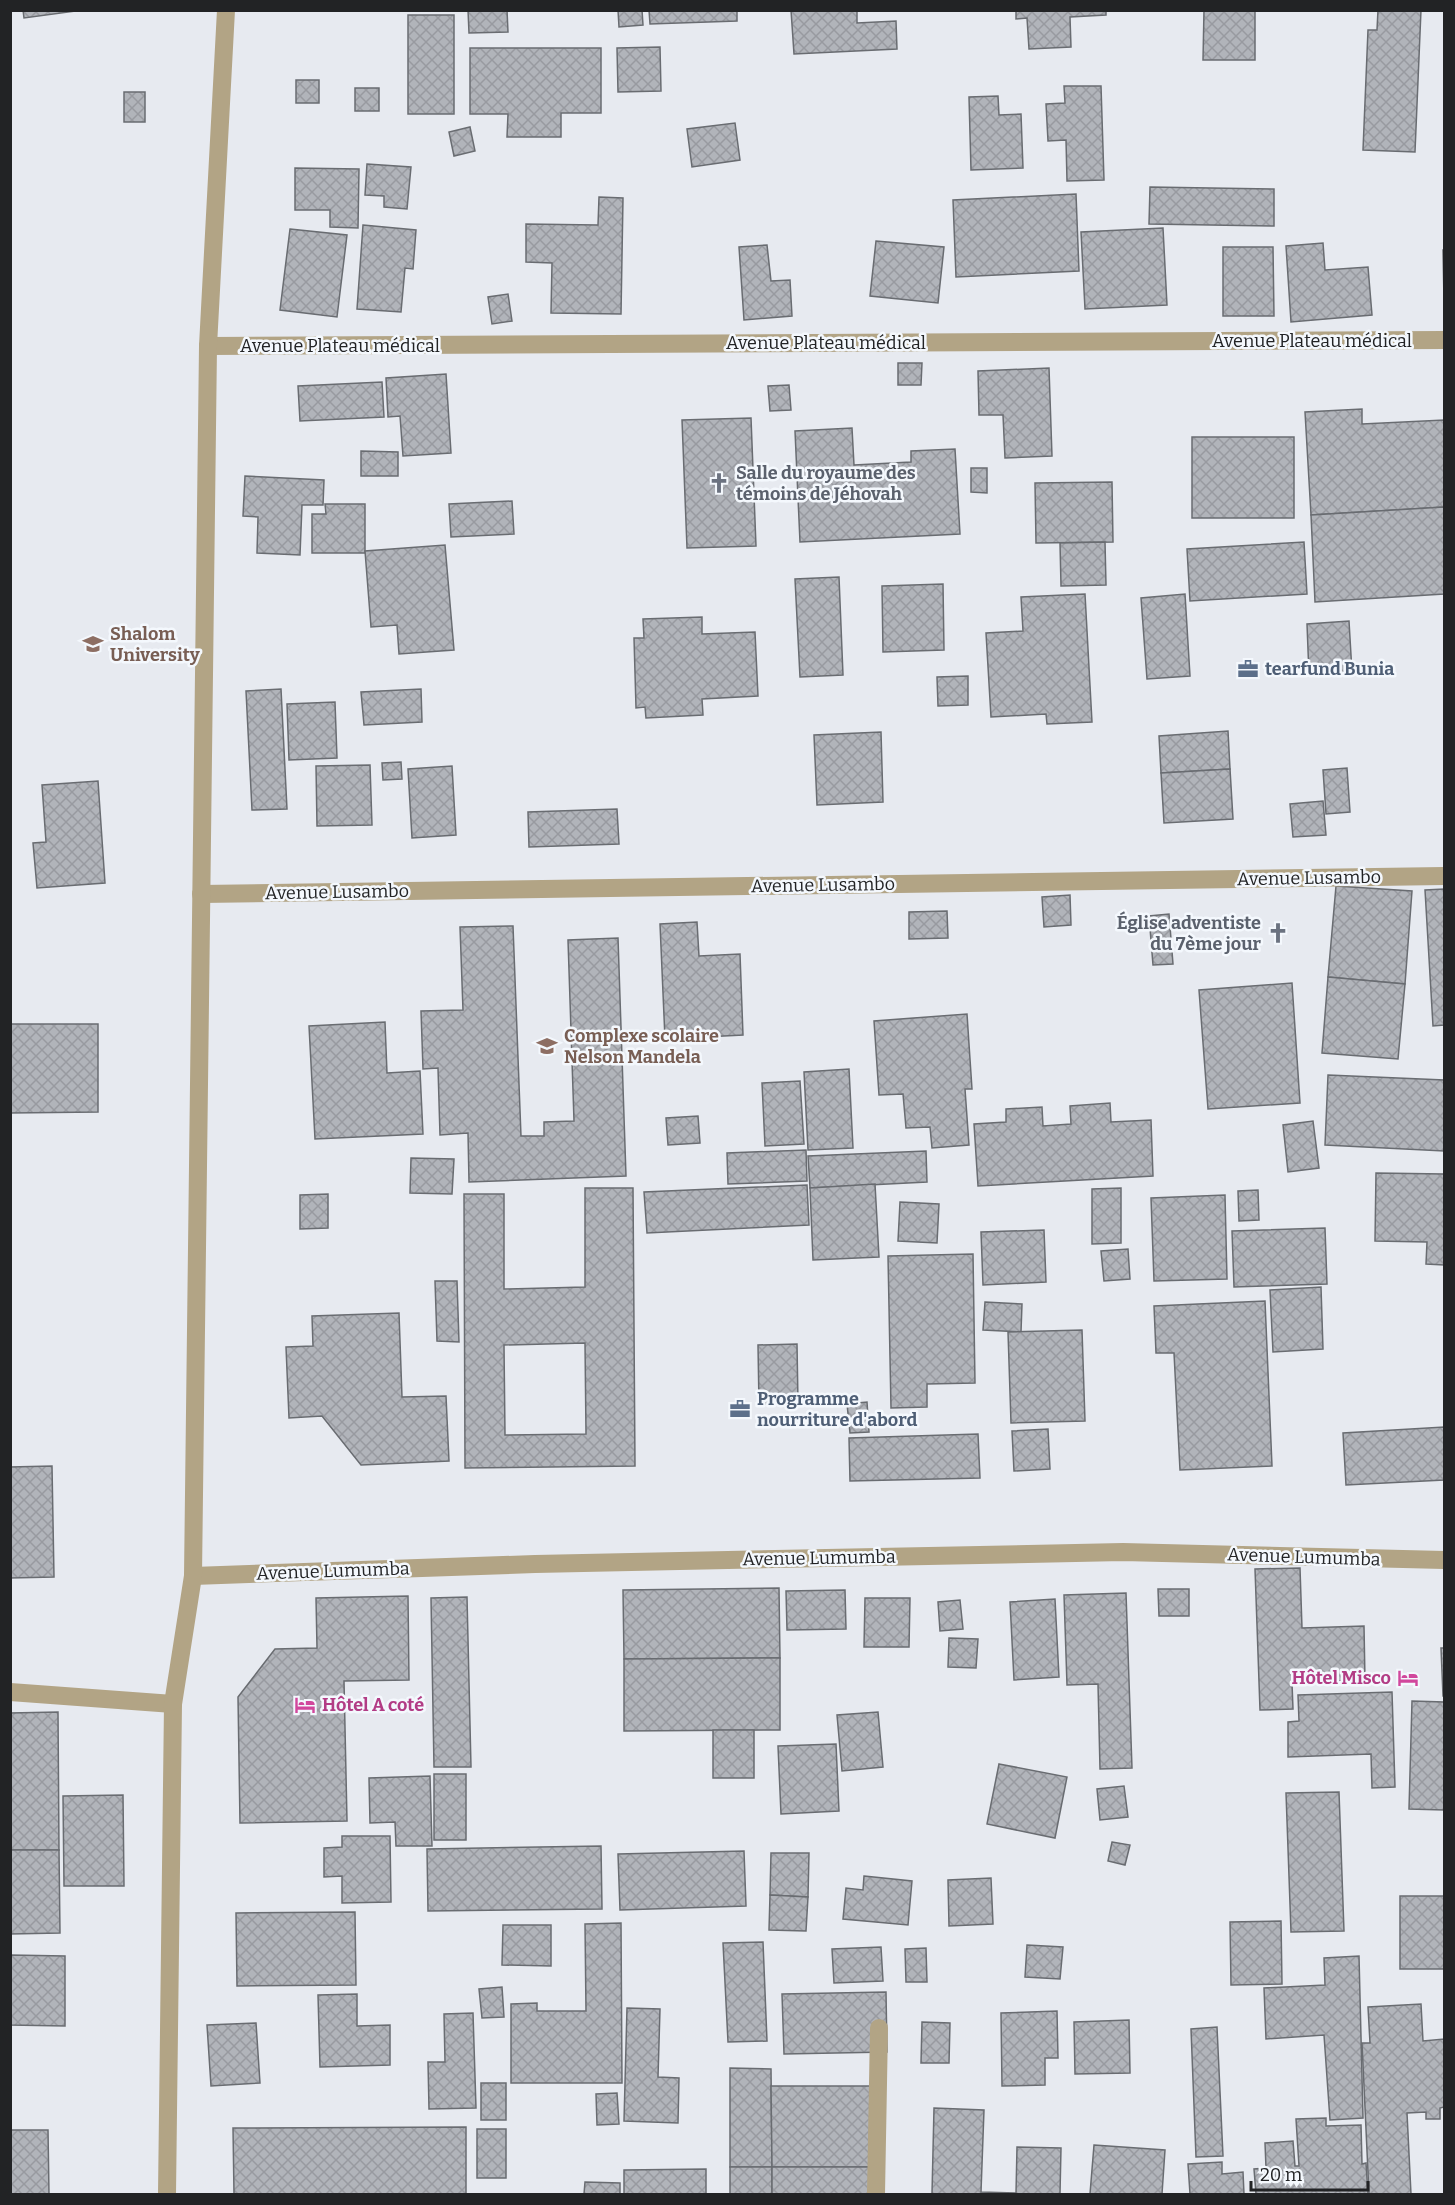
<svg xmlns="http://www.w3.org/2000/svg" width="1455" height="2205" font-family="Bitter,serif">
  <defs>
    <pattern id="building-cross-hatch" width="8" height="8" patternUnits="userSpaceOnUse" patternTransform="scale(1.5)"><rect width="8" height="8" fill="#b1b4ba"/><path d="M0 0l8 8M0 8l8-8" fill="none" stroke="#989aa0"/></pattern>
  </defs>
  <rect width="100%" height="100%" fill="#e7eaf0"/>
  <g fill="url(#building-cross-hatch)" stroke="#696c71" stroke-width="1.5" fill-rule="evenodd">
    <path d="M23 10H83L24 18Z"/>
    <path d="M468 10H507L508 32 469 33Z"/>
    <path d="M618 10H642L643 25 619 27Z"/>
    <path d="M649 10H737V21L650 24Z"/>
    <path d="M791 10H857V23L896 21 897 49 794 54Z"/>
    <path d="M1016 10H1106V15L1070 17 1071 47 1029 49 1027 18 1016 19Z"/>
    <path d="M1204 10H1255V60H1203Z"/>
    <path d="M1378 10H1421L1415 152 1363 150 1368 30H1377Z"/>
    <rect x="408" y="15" width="46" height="99"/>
    <path d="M660 47 661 91 618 92 617 48Z"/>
    <path d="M470 48H601V113H561V137H507L508 114H470Z"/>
    <rect x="296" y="80" width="23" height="23"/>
    <path d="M1064 86H1101L1104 180 1067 181 1066 140 1048 141 1046 104 1065 103Z"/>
    <rect x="355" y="88" width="24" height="23"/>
    <rect x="124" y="92" width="21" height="30"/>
    <path d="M998 96 999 115 1021 114 1023 168 971 170 969 97Z"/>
    <path d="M735 123 740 160 692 167 687 129Z"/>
    <path d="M470 127 475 151 454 156 449 132Z"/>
    <path d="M367 164 411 167 407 209 384 207V196L365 195Z"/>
    <path d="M295 168 359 169 358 228 330 227V210H295Z"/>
    <path d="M1150 187 1274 189V226L1149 224Z"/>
    <path d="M1076 194 1079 271 956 277 953 200Z"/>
    <path d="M599 197 623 198 621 314 551 313 552 263 526 262V224L598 225Z"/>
    <path d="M363 225 416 230 413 269 405 268 401 312 357 309Z"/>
    <path d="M1163 228 1167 305 1085 309 1081 232Z"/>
    <path d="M290 229 347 235 337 317 280 310Z"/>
    <path d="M876 241 944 247 938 303 870 296Z"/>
    <path d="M1323 243 1325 270 1368 267 1372 315 1291 322 1286 246Z"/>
    <path d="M767 245 771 281 790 280 792 316 744 320 739 247Z"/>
    <path d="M1223 247H1273L1274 316H1223Z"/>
    <path d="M1443 250H1444V301Z"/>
    <path d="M508 294 512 321 492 324 488 297Z"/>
    <path d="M898 363H922L921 385H898Z"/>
    <path d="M1049 368 1052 456 1005 458 1003 415H979L978 371Z"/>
    <path d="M446 374 451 453 403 456 400 416 388 417 386 378Z"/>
    <path d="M382 382 384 417 300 421 298 386Z"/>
    <path d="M789 385 791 410 770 411 768 386Z"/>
    <path d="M1362 409V424L1444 420V507L1311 515 1305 412Z"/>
    <path d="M751 418 756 546 687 548 682 420Z"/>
    <path d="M852 428 854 465 911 462V451L955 449 960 534 800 542 795 431Z"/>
    <rect x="1192" y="437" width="102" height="81"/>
    <path d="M361 451 398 452V476H361Z"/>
    <path d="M971 468H987V493L971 492Z"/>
    <path d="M245 476 324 480 323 505H302L300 555 257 553 258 517 243 516Z"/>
    <path d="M1112 482 1113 542 1036 543 1035 483Z"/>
    <path d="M512 501 514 534 451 537 449 504Z"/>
    <path d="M325 504H365V553H312V514H326Z"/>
    <path d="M1444 507V594L1315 602 1311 515Z"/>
    <path d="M1105 542 1106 585 1061 586 1060 543Z"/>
    <path d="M1304 542 1307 594 1190 601 1187 549Z"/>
    <path d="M445 545 454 650 399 654 397 625 371 627 365 551Z"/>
    <path d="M839 577 843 675 800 677 795 579Z"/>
    <path d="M943 584 944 650 883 652 882 586Z"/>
    <path d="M1085 594 1092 722 1047 724 1046 714 991 717 986 633 1023 631 1021 597Z"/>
    <path d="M1185 594 1190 676 1147 679 1141 598Z"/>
    <path d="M702 617V634L755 632 758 696 702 699 703 715 646 718 645 707 636 708 634 638H644L643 619Z"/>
    <path d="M1349 621 1352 672 1309 675 1307 624Z"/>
    <path d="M968 676V705L938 706 937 677Z"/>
    <path d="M281 689 287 809 252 810 246 691Z"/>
    <path d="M421 689 422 722 364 725 361 692Z"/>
    <path d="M335 702 337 758 289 760 287 704Z"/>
    <path d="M1228 731 1230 769 1161 773 1159 736Z"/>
    <path d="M881 732 883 802 817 805 814 735Z"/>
    <path d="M401 762 402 779 383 780 382 763Z"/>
    <path d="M370 765 372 825 317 826 316 766Z"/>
    <path d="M452 766 456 835 412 838 408 769Z"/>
    <path d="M1347 768 1350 812 1326 814 1323 770Z"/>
    <path d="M1230 769 1233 819 1164 823 1161 773Z"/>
    <path d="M98 781 105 883 37 888 33 843 46 842 42 785Z"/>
    <path d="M1323 801 1326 835 1293 837 1290 804Z"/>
    <path d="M617 809 619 844 529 847 528 812Z"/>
    <path d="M1336 886 1412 891 1405 984 1328 977Z"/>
    <path d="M1444 889V1025L1433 1026 1425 890Z"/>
    <path d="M1070 895 1071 925 1044 927 1042 897Z"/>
    <path d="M947 911 948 938 909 939V912Z"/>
    <path d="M1169 914 1173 964 1153 965 1149 916Z"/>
    <path d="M697 922 699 956 740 954 743 1035 665 1039 660 924Z"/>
    <path d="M513 926 521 1136H544V1122L574 1121 568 940 618 938 626 1176 469 1182 468 1133 440 1135 438 1068 423 1069 421 1011 463 1010 460 927Z"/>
    <path d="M1328 977 1405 984 1398 1059 1322 1053Z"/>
    <path d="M1292 983 1300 1103 1208 1109 1199 990Z"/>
    <path d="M967 1014 972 1089H965L969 1145 932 1148 930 1127 906 1128 903 1094 879 1095 874 1021Z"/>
    <path d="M385 1022 387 1073 420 1071 423 1134 315 1139 309 1026Z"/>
    <path d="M10 1024H98V1112L10 1113Z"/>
    <path d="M849 1069 853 1148 808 1150 804 1072Z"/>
    <path d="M1328 1075 1444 1080V1151L1325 1145Z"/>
    <path d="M800 1081 804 1144 765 1146 762 1083Z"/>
    <path d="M1110 1103 1111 1122 1151 1120 1153 1176 978 1186 974 1124 1006 1122V1109L1042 1107 1043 1126 1071 1124 1070 1106Z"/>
    <path d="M698 1116 700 1143 668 1145 666 1118Z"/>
    <path d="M1313 1121 1319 1168 1288 1172 1283 1125Z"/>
    <path d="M806 1150 807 1181 728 1184 727 1153Z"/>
    <path d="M926 1151 927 1182 810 1188 808 1156Z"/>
    <path d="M411 1158 454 1159 452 1194 410 1193Z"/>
    <path d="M1376 1173 1444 1174V1265L1426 1264 1427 1242 1375 1241Z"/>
    <path d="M875 1184 879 1257 813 1260 810 1188Z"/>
    <path d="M807 1185 809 1225 647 1233 644 1192Z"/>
    <path d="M585 1188H633L635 1466 465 1468 464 1194H504V1289L585 1287ZM585 1343 586 1434 505 1435 504 1345Z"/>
    <path d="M1121 1188V1243L1092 1244V1189Z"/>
    <path d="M1258 1190 1259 1220 1239 1221 1238 1191Z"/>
    <path d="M328 1194V1228L300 1229V1195Z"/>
    <path d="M1225 1195 1227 1279 1154 1281 1151 1198Z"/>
    <path d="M900 1202 939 1204 937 1243 898 1241Z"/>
    <path d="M1325 1228 1327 1284 1234 1287 1232 1231Z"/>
    <path d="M1044 1230 1046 1282 983 1285 981 1232Z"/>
    <path d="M1128 1249 1130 1279 1104 1281 1101 1251Z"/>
    <path d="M973 1254 975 1383 927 1384V1407L891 1408 888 1256Z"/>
    <path d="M435 1281H457L459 1342 437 1341Z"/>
    <path d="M1321 1287 1323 1349 1273 1352 1270 1290Z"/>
    <path d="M1265 1301 1272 1466 1180 1470 1174 1353H1156L1154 1306Z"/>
    <path d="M985 1302 1022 1304 1021 1332 983 1330Z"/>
    <path d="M399 1313 402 1397 446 1396 449 1461 361 1465 322 1416 289 1418 286 1347 313 1346 312 1316Z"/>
    <path d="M1082 1330 1085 1421 1011 1423 1008 1332Z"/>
    <path d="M797 1344 798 1403 759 1404 758 1345Z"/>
    <path d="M867 1402 869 1432 850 1433 847 1404Z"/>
    <path d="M1444 1427V1480L1346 1485 1343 1433Z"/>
    <path d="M1048 1429 1050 1469 1014 1471 1012 1431Z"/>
    <path d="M978 1434 980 1478 850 1481 849 1438Z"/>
    <path d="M52 1466 54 1577 10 1578V1467Z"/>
    <path d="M1300 1568 1302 1628 1364 1626 1365 1680 1292 1683 1293 1709 1260 1710 1255 1569Z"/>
    <path d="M779 1588 780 1658 624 1659 623 1590Z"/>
    <path d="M1158 1589H1189V1616H1159Z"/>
    <path d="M845 1590 846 1629 787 1630 786 1591Z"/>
    <path d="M1126 1593 1132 1768 1100 1769 1098 1684 1067 1685 1064 1595Z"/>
    <path d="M408 1596 409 1680 344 1681 347 1821 240 1823 238 1697 275 1649 317 1648 316 1598Z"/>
    <path d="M467 1597 471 1767H434L431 1598Z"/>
    <path d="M865 1598H910L909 1647H864Z"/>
    <path d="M1055 1599 1059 1677 1014 1680 1010 1602Z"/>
    <path d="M960 1600 963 1629 940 1631 938 1602Z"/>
    <path d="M949 1638 978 1639 976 1668 948 1667Z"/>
    <path d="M1441 1648H1444V1696H1443Z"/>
    <path d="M780 1658V1730L624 1731V1659Z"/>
    <path d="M1392 1692 1395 1787 1372 1788 1371 1754 1288 1757V1722L1299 1721 1298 1695Z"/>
    <path d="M1412 1701 1444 1702V1810L1409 1809Z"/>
    <path d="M58 1712 59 1850H10V1713Z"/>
    <path d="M878 1712 883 1767 842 1771 837 1715Z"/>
    <rect x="713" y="1730" width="41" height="48"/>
    <path d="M836 1744 839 1811 781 1814 778 1746Z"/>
    <path d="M999 1764 1067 1777 1055 1838 987 1824Z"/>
    <rect x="434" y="1774" width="32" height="66"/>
    <path d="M430 1776 432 1846H396L395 1822 370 1823 369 1778Z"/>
    <path d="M1124 1786 1128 1817 1100 1820 1097 1789Z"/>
    <path d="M1339 1792 1344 1931 1291 1932 1286 1793Z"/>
    <path d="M123 1795 124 1886H64L63 1796Z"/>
    <path d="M342 1836H390L391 1902 342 1903V1876L324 1877V1848L342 1847Z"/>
    <path d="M1112 1842 1130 1845 1125 1865 1108 1861Z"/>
    <path d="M601 1846 602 1909 428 1911 427 1849Z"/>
    <path d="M10 1850H59L60 1933 10 1934Z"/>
    <path d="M744 1851 746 1906 620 1910 618 1854Z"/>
    <path d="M771 1853H809L808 1897 770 1895Z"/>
    <path d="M864 1876 912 1881 908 1925 843 1919 846 1888 863 1890Z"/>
    <path d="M991 1878 993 1924 949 1926 948 1880Z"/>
    <path d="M770 1895 808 1897 806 1931 769 1930Z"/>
    <rect x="1400" y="1896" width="44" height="73"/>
    <path d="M355 1912 356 1985 237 1986 236 1913Z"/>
    <path d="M1281 1921 1282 1984 1231 1985 1230 1922Z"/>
    <path d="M621 1923 622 2083H511V2004L537 2003V2011H586L585 1924Z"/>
    <path d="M503 1925H551V1966L502 1965Z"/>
    <path d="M763 1942 767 2041 728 2042 723 1943Z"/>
    <path d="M1027 1945 1063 1947 1060 1979 1025 1977Z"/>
    <path d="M881 1947 883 1981 834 1983 832 1949Z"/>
    <path d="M926 1948 927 1982H906L905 1949Z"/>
    <path d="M10 1955 65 1956V2026L10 2025Z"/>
    <path d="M1359 1956 1363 2118 1330 2120 1324 2035 1266 2039 1264 1988 1325 1985 1324 1958Z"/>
    <path d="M502 1987 504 2017 482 2018 479 1989Z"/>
    <path d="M886 1992 887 2052 784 2054 782 1994Z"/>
    <path d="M357 1994V2026L390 2025V2065L320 2067 318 1995Z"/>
    <path d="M1421 2004 1423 2041 1444 2039V2107L1440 2108V2119H1426V2112L1407 2113 1411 2194H1369L1362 2043H1370L1368 2007Z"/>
    <path d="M627 2008 660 2009 658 2077 679 2078 678 2123 624 2121Z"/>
    <path d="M1057 2011 1058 2058H1045V2085L1002 2086 1001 2013Z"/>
    <path d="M473 2013 476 2108 429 2109 428 2062H445L444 2014Z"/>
    <path d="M1129 2020 1130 2073 1075 2074 1074 2022Z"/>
    <path d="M922 2022 950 2023 949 2063H921Z"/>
    <path d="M256 2023 260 2083 211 2086 207 2025Z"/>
    <path d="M1217 2027 1223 2156 1196 2157 1191 2029Z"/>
    <path d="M730 2068 771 2069 772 2167H730Z"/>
    <rect x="481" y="2083" width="25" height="37"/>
    <path d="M771 2086H872L871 2167H772Z"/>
    <path d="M617 2093 619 2124 597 2125 596 2094Z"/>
    <path d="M934 2108 984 2110 981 2192 1016 2193 1017 2147 1061 2148 1060 2194H932Z"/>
    <path d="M1326 2118V2126L1361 2125 1362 2164 1366 2163 1368 2194H1256L1254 2169 1266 2168 1265 2143 1293 2141 1295 2166H1299L1296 2119Z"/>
    <path d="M466 2127V2194H234L233 2128Z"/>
    <rect x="477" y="2129" width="29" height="49"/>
    <path d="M10 2130H48L49 2194H10Z"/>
    <path d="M1094 2145 1165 2150 1162 2194H1090Z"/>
    <path d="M1222 2162V2174L1243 2172 1244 2194H1190L1188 2164Z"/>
    <rect x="730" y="2167" width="42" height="27"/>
    <rect x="772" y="2167" width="99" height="27"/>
    <path d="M706 2169V2194H624V2170Z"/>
    <path d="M585 2182 620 2183V2194H584Z"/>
  </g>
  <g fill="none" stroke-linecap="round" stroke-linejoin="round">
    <path stroke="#b2a485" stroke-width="18" d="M876 2194 879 2028"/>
    <g stroke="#b2a485" stroke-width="18">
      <path d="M208 346 1444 340"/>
      <path d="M201 894 1444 876"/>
      <path d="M193 1576 535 1564 1123 1552 1444 1560"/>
      <path d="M10 1692 173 1704"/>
      <path d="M167 2194 173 1704 193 1576 208 346 226 10"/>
    </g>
  </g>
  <defs>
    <g id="church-bare" transform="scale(1.62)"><path d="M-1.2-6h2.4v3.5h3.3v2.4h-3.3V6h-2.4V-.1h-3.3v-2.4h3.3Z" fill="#6b7280" stroke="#f4f8fd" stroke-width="2.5" paint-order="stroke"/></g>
    <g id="university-bare" transform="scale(1.62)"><path d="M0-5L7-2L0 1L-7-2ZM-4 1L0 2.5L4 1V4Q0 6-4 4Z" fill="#8d6e63" stroke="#f4f8fd" stroke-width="2.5" paint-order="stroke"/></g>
    <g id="office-bare" transform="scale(1.62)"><path d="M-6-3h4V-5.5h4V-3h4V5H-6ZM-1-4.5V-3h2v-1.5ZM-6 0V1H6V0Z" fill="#5c6f8a" stroke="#f4f8fd" stroke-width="2.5" paint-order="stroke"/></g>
    <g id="school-bare" transform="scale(1.62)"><path d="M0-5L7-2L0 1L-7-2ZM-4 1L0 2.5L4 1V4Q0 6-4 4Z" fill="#8d6e63" stroke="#f4f8fd" stroke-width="2.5" paint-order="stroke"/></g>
    <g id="hotel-bare" transform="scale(1.62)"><path d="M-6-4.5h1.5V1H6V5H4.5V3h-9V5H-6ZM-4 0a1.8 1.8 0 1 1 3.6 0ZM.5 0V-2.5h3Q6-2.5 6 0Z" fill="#d1479c" stroke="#f4f8fd" stroke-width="2.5" paint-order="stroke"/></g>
  </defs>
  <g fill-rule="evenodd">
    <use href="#church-bare" x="719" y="483"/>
    <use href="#university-bare" x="93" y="644"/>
    <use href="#office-bare" x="1248" y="669"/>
    <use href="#church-bare" x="1278" y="933"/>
    <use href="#school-bare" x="547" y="1046"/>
    <use href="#office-bare" x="740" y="1409"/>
    <use href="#hotel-bare" x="1408" y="1678"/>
    <use href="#hotel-bare" x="305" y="1705"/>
  </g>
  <g text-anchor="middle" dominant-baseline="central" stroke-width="5" stroke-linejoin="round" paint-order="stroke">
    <g font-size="18" fill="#222325" stroke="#f4f8fd">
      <text x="1312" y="341">Avenue Plateau médical</text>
      <text x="826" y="343">Avenue Plateau médical</text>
      <text x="340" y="346">Avenue Plateau médical</text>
      <text transform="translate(1309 878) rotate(-1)">Avenue Lusambo</text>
      <text transform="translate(823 885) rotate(-1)">Avenue Lusambo</text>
      <text transform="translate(337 892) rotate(-1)">Avenue Lusambo</text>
      <text transform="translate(1304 1557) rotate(2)">Avenue Lumumba</text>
      <text transform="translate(819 1558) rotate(-1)">Avenue Lumumba</text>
      <text transform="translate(333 1571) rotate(-2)">Avenue Lumumba</text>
    </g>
    <g font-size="18" font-weight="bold" fill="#5b616d" stroke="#f4f8fd" text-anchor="start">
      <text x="736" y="473">Salle du royaume des<tspan x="736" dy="21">témoins de Jéhovah</tspan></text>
      <text x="1261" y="923" text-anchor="end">Église adventiste<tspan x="1261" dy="21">du 7ème jour</tspan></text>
    </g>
    <g font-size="18" font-weight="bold" fill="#785e54" stroke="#f4f8fd" text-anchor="start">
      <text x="110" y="634">Shalom<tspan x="110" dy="21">University</tspan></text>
      <text x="564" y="1036">Complexe scolaire<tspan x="564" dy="21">Nelson Mandela</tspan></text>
    </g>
    <g font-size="18" font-weight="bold" fill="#4e5e75" stroke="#f4f8fd" text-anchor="start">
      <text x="1265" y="669">tearfund Bunia</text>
      <text x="757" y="1399">Programme<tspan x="757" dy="21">nourriture d'abord</tspan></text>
    </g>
    <g font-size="18" font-weight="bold" fill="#b23c85" stroke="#f4f8fd" text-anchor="end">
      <text x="1391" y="1678">Hôtel Misco</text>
      <text x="322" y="1705" text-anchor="start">Hôtel A coté</text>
    </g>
  </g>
  <rect width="1455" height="2205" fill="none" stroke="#222325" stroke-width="24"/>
  <path d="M1251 2181v9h117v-9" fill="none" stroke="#222325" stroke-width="3"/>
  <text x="1260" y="2181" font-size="18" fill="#222325" stroke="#f4f8fd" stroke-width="4.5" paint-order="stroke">20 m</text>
</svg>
